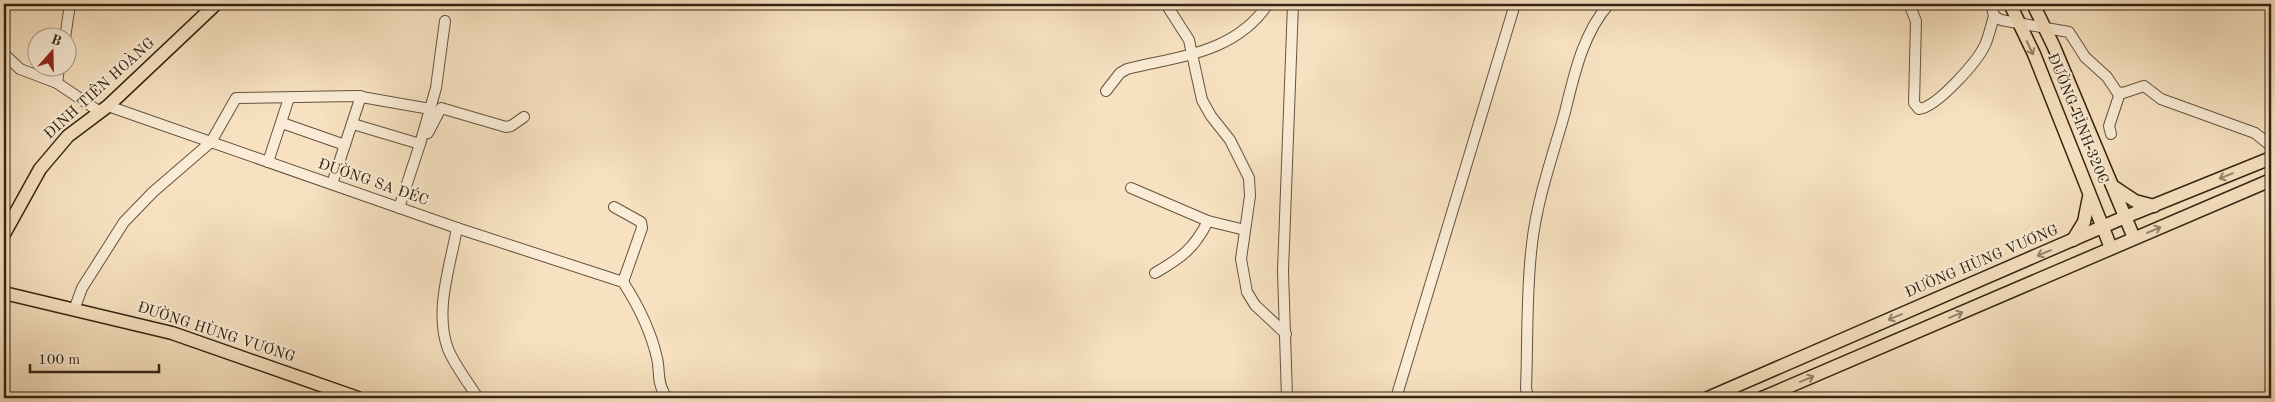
<svg xmlns="http://www.w3.org/2000/svg" width="2275" height="402" font-family="'Old Standard TT',serif">
  <rect width="100%" height="100%" fill="#f7e1c0"/>
  <filter id="stains"><feTurbulence type="fractalNoise" baseFrequency=".004" numOctaves="4"/><feColorMatrix values="0 0 0 0 .2 0 0 0 0 .09 0 0 0 0 .02 0 0 0 .5 -.17"/></filter>
  <radialGradient id="worn" r=".72"><stop offset=".6" stop-color="#630" stop-opacity="0"/><stop offset="1" stop-color="#630" stop-opacity=".3"/></radialGradient>
  <g fill="none" stroke-linecap="round" stroke-linejoin="round">
    <g stroke="#65533e" stroke-width="12">
      <g id="minor">
        <path d="M1166 4 1189 40 1202 100 1211 116 1230 140 1249 178 1250 196 1241 259 1247 292 1255 305 1286 334"/>
        <path d="M1909 4 1916 21 1914 103 1919 109C1937 107 1977 62 1985 45 1989 36 1991 26 1994 16"/>
        <path d="M1991 4 1994 16 2001 20 2069 32 2085 57 2107 77 2117 92 2123 93 2144 86 2161 99 2255 133 2271 146"/>
        <path d="M65 38 70 4"/>
        <path d="M4 54 20 69 57 83 100 112"/>
        <path d="M57 83 59 68"/>
        <path d="M1106 91 1120 73 1127 69C1180 56 1235 53 1268 4"/>
        <path d="M108 106 457 228 623 282C638 305 651 332 657 358 660 371 657 382 664 393"/>
        <path d="M282 123 345 145"/>
        <path d="M353 124 420 144"/>
        <path d="M428 133 441 108 506 127 511 126 524 117"/>
        <path d="M2111 134 2109 126 2120 93"/>
        <path d="M268 162 289 98"/>
        <path d="M332 184 361 96"/>
        <path d="M1131 188 1208 221 1245 230"/>
        <path d="M614 207 641 222 642 228 623 282"/>
        <path d="M399 208 420 144 436 88 445 21"/>
        <path d="M457 228C450 267 434 311 448 349 455 366 468 382 478 398"/>
        <path d="M1155 273C1181 258 1194 249 1208 221"/>
        <path d="M74 310 82 288 124 222 153 192 211 142 236 98 356 96 430 109"/>
        <path d="M1287 398 1283 271 1293 4"/>
        <path d="M1396 398 1515 4"/>
        <path d="M1528 398 1526 388C1528 340 1526 291 1532 244 1537 199 1553 155 1565 112 1574 75 1583 33 1609 4"/>
      </g>
    </g>
    <g stroke="#342413" stroke-width="15">
      <g id="major">
        <path d="M2010 4 2034 54 2111 248"/>
        <path d="M2033 4 2054 47 2134 238"/>
        <path d="M2114 187 2135 201 2154 206"/>
        <path d="M4 234 40 169 68 136 108 106 216 4"/>
        <path d="M2073 240 2084 222 2089 197"/>
        <path d="M4 293 172 333 358 398"/>
        <path d="M1708 398 2125 217 2271 158"/>
        <path d="M1762 398 2271 180"/>
      </g>
    </g>
    <use href="#minor" stroke="#faecd6" stroke-width="10"/>
    <use href="#major" stroke="#f7e1c0" stroke-width="12"/>
  </g>
  <defs><path id="oneway-shaft" d="M-6 0H5M1.5-3L5.5 0L1.5 3" fill="none" stroke-width="1.6" stroke-linecap="round" stroke-linejoin="round" transform="scale(1.25)"/></defs>
  <g stroke="#96826a">
    <use href="#oneway-shaft" transform="translate(2030 48) rotate(65)"/>
    <use href="#oneway-shaft" transform="translate(2226 176) rotate(158)"/>
    <use href="#oneway-shaft" transform="translate(2154 230) rotate(-23)"/>
    <use href="#oneway-shaft" transform="translate(2044 253) rotate(157)"/>
    <use href="#oneway-shaft" transform="translate(1956 315) rotate(-23)"/>
    <use href="#oneway-shaft" transform="translate(1895 317) rotate(157)"/>
    <use href="#oneway-shaft" transform="translate(1807 379) rotate(-23)"/>
  </g>
  <g text-anchor="middle" dominant-baseline="central" stroke-width="4" stroke-linejoin="round" paint-order="stroke">
    <g font-size="15" fill="#342413" stroke="#faecd6">
      <text transform="translate(100 89) rotate(-42)">ĐINH TIÊN HOÀNG</text>
      <text transform="translate(2077 119) rotate(68)">ĐƯỜNG TỈNH 320C</text>
      <text transform="translate(373 183) rotate(19)">ĐƯỜNG SA ĐÉC</text>
      <text transform="translate(1982 262) rotate(-23)">ĐƯỜNG HÙNG VƯƠNG</text>
      <text transform="translate(216 333) rotate(18)">ĐƯỜNG HÙNG VƯƠNG</text>
    </g>
  </g>
  <rect width="2275" height="402" fill="none" stroke="#f7e1c0" stroke-width="20"/>
  <rect x="5" y="5" width="2265" height="392" fill="none" stroke="#342413" stroke-width="2.5"/>
  <rect x="10" y="10" width="2255" height="382" fill="none" stroke="#342413"/>
  <g transform="translate(52 52) rotate(20)"><circle r="24" fill="#faecd6" stroke="#ab9c88"/>
  <path d="M0-4L9 19L0 12L-9 19Z" fill="#8f2418"/>
  <text y="-8" font-size="14" font-weight="bold" text-anchor="middle" fill="#342413">B</text>
  </g>
  <path d="M30 364v8h129v-8" fill="none" stroke="#342413" stroke-width="2.5"/>
  <text x="38" y="364" font-size="15" fill="#342413" stroke="#faecd6" stroke-width="4" paint-order="stroke">100 m</text>
  <rect width="100%" height="100%" filter="url(#stains)"/>
  <rect width="100%" height="100%" fill="url(#worn)"/>
</svg>
